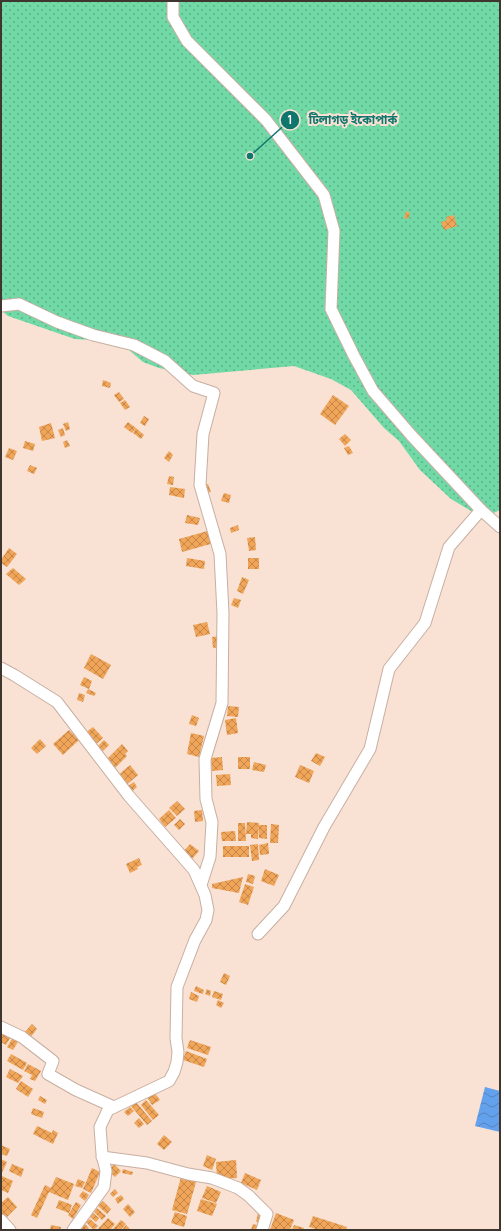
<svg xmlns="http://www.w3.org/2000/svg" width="501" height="1231" font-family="Manrope,'Noto Sans Bengali',sans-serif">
  <defs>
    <pattern id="park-dots" width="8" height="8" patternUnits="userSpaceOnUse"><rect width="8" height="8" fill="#70d9a6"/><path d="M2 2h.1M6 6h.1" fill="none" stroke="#5db188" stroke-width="1.8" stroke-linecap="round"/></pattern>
    <pattern id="water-waves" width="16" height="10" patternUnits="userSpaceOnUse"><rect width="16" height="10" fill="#64a1ed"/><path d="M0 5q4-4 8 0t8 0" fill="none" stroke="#5484c0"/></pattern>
    <pattern id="building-cross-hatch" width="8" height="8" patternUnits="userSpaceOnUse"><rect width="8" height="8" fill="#f0a558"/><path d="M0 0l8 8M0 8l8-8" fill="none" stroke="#c48749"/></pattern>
  </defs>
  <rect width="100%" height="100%" fill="#f9e1d3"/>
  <path fill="url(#park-dots)" d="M1 1H500V510L483 518 451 499 420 470 399 441 384 428 351 390 331 379 294 366 193 375 159 368 143 362 129 350 92 340 75 339 8 316 1 310Z"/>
  <path fill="url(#water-waves)" d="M485 1087 500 1091V1132L475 1126Z"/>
  <g fill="url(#building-cross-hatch)">
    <path d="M406 211 410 213 408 219 404 218Z"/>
    <path d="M454 215 457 226 444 230 441 222 447 220 446 217Z"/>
    <path d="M103 380 111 383 110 388 102 386Z"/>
    <path d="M119 392 124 399 119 402 114 395Z"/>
    <path d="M333 395 349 406 335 425 320 414Z"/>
    <path d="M125 400 130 407 125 410 120 403Z"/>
    <path d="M144 416 149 419 145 426 140 423Z"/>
    <path d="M68 422 70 429 66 431 63 424Z"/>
    <path d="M128 422 136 428 132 433 124 427Z"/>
    <path d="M51 423 55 438 42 441 39 427Z"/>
    <path d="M63 428 65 435 61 437 58 430Z"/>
    <path d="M136 428 144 435 141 439 133 433Z"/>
    <path d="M345 434 351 440 345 446 339 439Z"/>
    <path d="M67 440 70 446 65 448 63 442Z"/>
    <path d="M25 441 35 444 33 451 23 448Z"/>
    <path d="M349 446 353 453 348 455 344 448Z"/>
    <path d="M9 448 17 451 13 460 5 457Z"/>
    <path d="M169 451 173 455 169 462 164 458Z"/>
    <path d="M30 465 37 468 34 474 27 471Z"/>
    <path d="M169 476 174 477 173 485 167 484Z"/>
    <path d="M208 484 211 492 205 493 203 485Z"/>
    <path d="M170 487 185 489 184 498 169 495Z"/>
    <path d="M224 493 231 495 229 503 221 501Z"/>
    <path d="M187 515 200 518 198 525 185 523Z"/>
    <path d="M238 525 239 530 231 533 230 528Z"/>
    <path d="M211 530 214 543 182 552 179 539Z"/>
    <path d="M255 537 256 550 249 551 247 538Z"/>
    <path d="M9 548 17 554 7 567 1 563V560Z"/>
    <path d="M187 558 205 561 204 569 186 566Z"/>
    <rect x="248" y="558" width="11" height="11"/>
    <path d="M13 568 26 579 19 585 6 574Z"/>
    <path d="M242 577 249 580 243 594 237 591Z"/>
    <path d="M234 598 241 600 238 608 231 605Z"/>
    <path d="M207 622 210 634 196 637 193 625Z"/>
    <path d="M220 636V647L213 648 212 637Z"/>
    <path d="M91 654 111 665 103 679 84 668Z"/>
    <path d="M84 677 92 681 89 689 80 685Z"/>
    <path d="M88 689 96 693 94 696 86 693Z"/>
    <path d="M79 693 85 695 83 702 77 700Z"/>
    <path d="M228 706 239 707 238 717 227 716Z"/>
    <path d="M192 715 199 718 196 726 189 724Z"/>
    <path d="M236 718 238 733 227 735 225 720Z"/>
    <path d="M93 727 103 738 94 746 84 734Z"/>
    <path d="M69 730 79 740 63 755 53 744Z"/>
    <path d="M191 733 204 736 199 757 187 754Z"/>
    <path d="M40 739 46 746 37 754 31 748Z"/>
    <path d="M104 740 109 745 103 751 98 746Z"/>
    <path d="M122 744 128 751 125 754 127 756 114 769 106 760Z"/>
    <path d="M316 753 325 757 320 766 311 761Z"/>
    <path d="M222 757 223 770 212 771 211 758Z"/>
    <rect x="238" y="757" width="12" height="12"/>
    <path d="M254 762 266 765 264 772 252 770Z"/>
    <path d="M130 765 138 775 125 786 117 776Z"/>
    <path d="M300 765 314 771 309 783 295 777Z"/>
    <path d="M230 774 231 785 217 786 216 775Z"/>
    <path d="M134 782 137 787 130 793 126 787Z"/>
    <path d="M177 801 185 809 177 816 169 808Z"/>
    <path d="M169 810 176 818 165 827 159 819Z"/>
    <path d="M202 810 203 821 195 822 194 811Z"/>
    <path d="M180 819 185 824 179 830 174 825Z"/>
    <path d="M247 822 259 823 258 839 251 838V834H246Z"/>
    <path d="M238 823H245L246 841H238Z"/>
    <path d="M271 824 279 825 278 843H270Z"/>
    <path d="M259 825H267V839L259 838Z"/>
    <path d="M235 831 236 841H222L221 832Z"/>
    <path d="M268 843 269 854 260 855 259 845Z"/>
    <path d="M190 844 199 851 192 859 183 852Z"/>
    <path d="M258 844 259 860 252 861 250 845Z"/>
    <rect x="223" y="846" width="26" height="11"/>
    <path d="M139 858 142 865 137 867 138 869 130 873 126 864Z"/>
    <path d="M265 869 279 875 274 886 261 881Z"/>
    <path d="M248 874 255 876 253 884 246 882Z"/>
    <path d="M243 877 239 893 212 888V884Z"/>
    <path d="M245 884 254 887 248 905 239 902Z"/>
    <path d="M224 973 230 976 226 985 220 982Z"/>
    <path d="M196 986 204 990 203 994 194 991Z"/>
    <path d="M207 989 211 991 210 996 205 994Z"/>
    <path d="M214 991 223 994 221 1000 212 997Z"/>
    <path d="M191 992 199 996 197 1002 189 999Z"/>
    <path d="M218 1000 224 1003 221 1008 216 1005Z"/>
    <path d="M32 1024 37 1029 29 1039 23 1034Z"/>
    <path d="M1 1033 10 1038 6 1045 1 1042Z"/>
    <path d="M13 1037 19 1040 13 1050 7 1047Z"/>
    <path d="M190 1040 211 1047 208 1055 187 1048Z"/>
    <path d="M186 1051 207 1059 204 1067 183 1060Z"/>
    <path d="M11 1054 27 1063 23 1070 7 1061Z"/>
    <path d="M28 1064 41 1071 35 1081 30 1079 32 1075 24 1071Z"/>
    <path d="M10 1069 23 1076 18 1083 6 1077Z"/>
    <path d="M21 1081 33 1089 28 1097 16 1089Z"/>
    <path d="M154 1092 160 1100 152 1105 147 1097Z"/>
    <path d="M40 1096 47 1100 45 1104 38 1100Z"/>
    <path d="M146 1100 159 1115 153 1120 141 1105Z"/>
    <path d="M136 1102 152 1121 147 1125 131 1106Z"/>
    <path d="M130 1107 134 1111 128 1116 124 1112Z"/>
    <path d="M33 1108 44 1112 42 1118 31 1114Z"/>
    <path d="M139 1118 144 1124 139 1128 134 1123Z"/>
    <path d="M37 1126 52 1133 53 1130 58 1133 53 1144 33 1134Z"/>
    <path d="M164 1135 172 1142 164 1150 157 1144Z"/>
    <path d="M1 1145 10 1149 7 1156 1 1154Z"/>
    <path d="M207 1155 216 1159 212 1170 203 1166Z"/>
    <path d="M1 1159 7 1162 1 1175Z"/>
    <path d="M236 1160 237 1178 217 1179 216 1162Z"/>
    <path d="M12 1164 24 1169 21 1177 9 1171Z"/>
    <path d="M114 1164 121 1171 115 1177 108 1171Z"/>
    <path d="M92 1168 100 1172 91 1193 83 1189Z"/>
    <path d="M123 1169 133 1172 132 1175 122 1173Z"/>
    <path d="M245 1173 261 1180 257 1190 241 1183Z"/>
    <path d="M2 1176 13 1181 8 1193 1 1190Z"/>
    <path d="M56 1177 74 1184 68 1200 49 1192 37 1218 31 1215 45 1185 51 1188Z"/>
    <path d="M181 1177 196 1182 187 1214 172 1210Z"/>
    <path d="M78 1179 85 1182 82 1188 75 1186Z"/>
    <path d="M207 1186 221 1192 216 1203 202 1198Z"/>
    <path d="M115 1189 118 1193 113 1197 110 1194Z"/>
    <path d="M83 1191 89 1195 85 1201 79 1196Z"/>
    <path d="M121 1195 124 1199 118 1204 115 1199Z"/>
    <path d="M8 1197 17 1207 5 1219 1 1214V1203Z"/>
    <path d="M201 1199 217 1204 212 1216 197 1211Z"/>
    <path d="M59 1200 72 1205 69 1213 56 1208Z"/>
    <path d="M103 1201 111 1209 107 1214 98 1206Z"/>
    <path d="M76 1202 81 1205 73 1219 68 1215Z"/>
    <path d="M128 1204 135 1212 130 1217 123 1209Z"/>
    <path d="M97 1208 106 1216 102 1220 94 1212Z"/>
    <path d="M175 1212 187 1216 184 1227 171 1223Z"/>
    <path d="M93 1213 99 1218 96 1222 90 1217Z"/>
    <path d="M258 1213 263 1214 262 1223 256 1222Z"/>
    <path d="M276 1213 294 1220 290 1230H270Z"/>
    <path d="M313 1216 347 1227 346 1230H319L309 1227Z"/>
    <path d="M108 1218 115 1224 110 1230H97Z"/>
    <path d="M90 1219 98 1226 94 1230 86 1222Z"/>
    <path d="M121 1220 126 1224 121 1230H112Z"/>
    <path d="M85 1224 89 1228 87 1230H80Z"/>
    <path d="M253 1224 260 1226 259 1230H251Z"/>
    <path d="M51 1225 61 1227 60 1230H50Z"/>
    <path d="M126 1225 130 1229 129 1230H122Z"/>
    <path d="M294 1225 304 1228 303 1230H292Z"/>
  </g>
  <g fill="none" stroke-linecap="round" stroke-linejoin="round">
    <g stroke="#c7afa2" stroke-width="13">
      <g id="minor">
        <path d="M173 1V17L187 41 266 120 324 195 334 231 331 309 354 356 373 391 411 435 481 510 500 527"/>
        <path d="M1 306 19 304 57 322 93 335 134 345 165 361 193 386 214 393 203 434 200 485 220 554 223 613 222 703 205 759 206 799 212 822 210 857 201 885"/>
        <path d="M1 668 14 675 57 702 129 796 194 870 205 895 208 910 206 920 195 940 177 987 176 1038 178 1052 177 1062 174 1072 169 1081 108 1110 100 1127 102 1154 106 1171 104 1187 73 1230"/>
        <path d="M258 934 284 906 324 827 370 749 389 669 425 623 449 547 481 510"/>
        <path d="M1 1027 22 1037 53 1061 48 1074 76 1090 114 1107"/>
        <path d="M102 1157 147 1163 188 1174 212 1178 238 1188 249 1196 267 1214 262 1230"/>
        <path d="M1 1220 10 1230"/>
      </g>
    </g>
    <use href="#minor" stroke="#fff" stroke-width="11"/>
  </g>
  <path fill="none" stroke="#0f766e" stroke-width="1.5" d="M250 156L290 120"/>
  <g fill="#0f766e" stroke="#f9e1d3" stroke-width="1.5">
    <circle cx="250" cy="156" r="4"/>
    <circle cx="290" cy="120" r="10"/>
  </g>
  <g font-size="12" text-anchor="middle" font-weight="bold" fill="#fff">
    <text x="290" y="124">1</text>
  </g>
  <g font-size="12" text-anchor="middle" font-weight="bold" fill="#0f766e" stroke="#f9e1d3" stroke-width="4" stroke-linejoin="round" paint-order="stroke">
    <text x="353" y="124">টিলাগড় ইকোপার্ক</text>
  </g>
  <rect width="501" height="1231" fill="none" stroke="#3f3630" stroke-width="4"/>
</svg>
